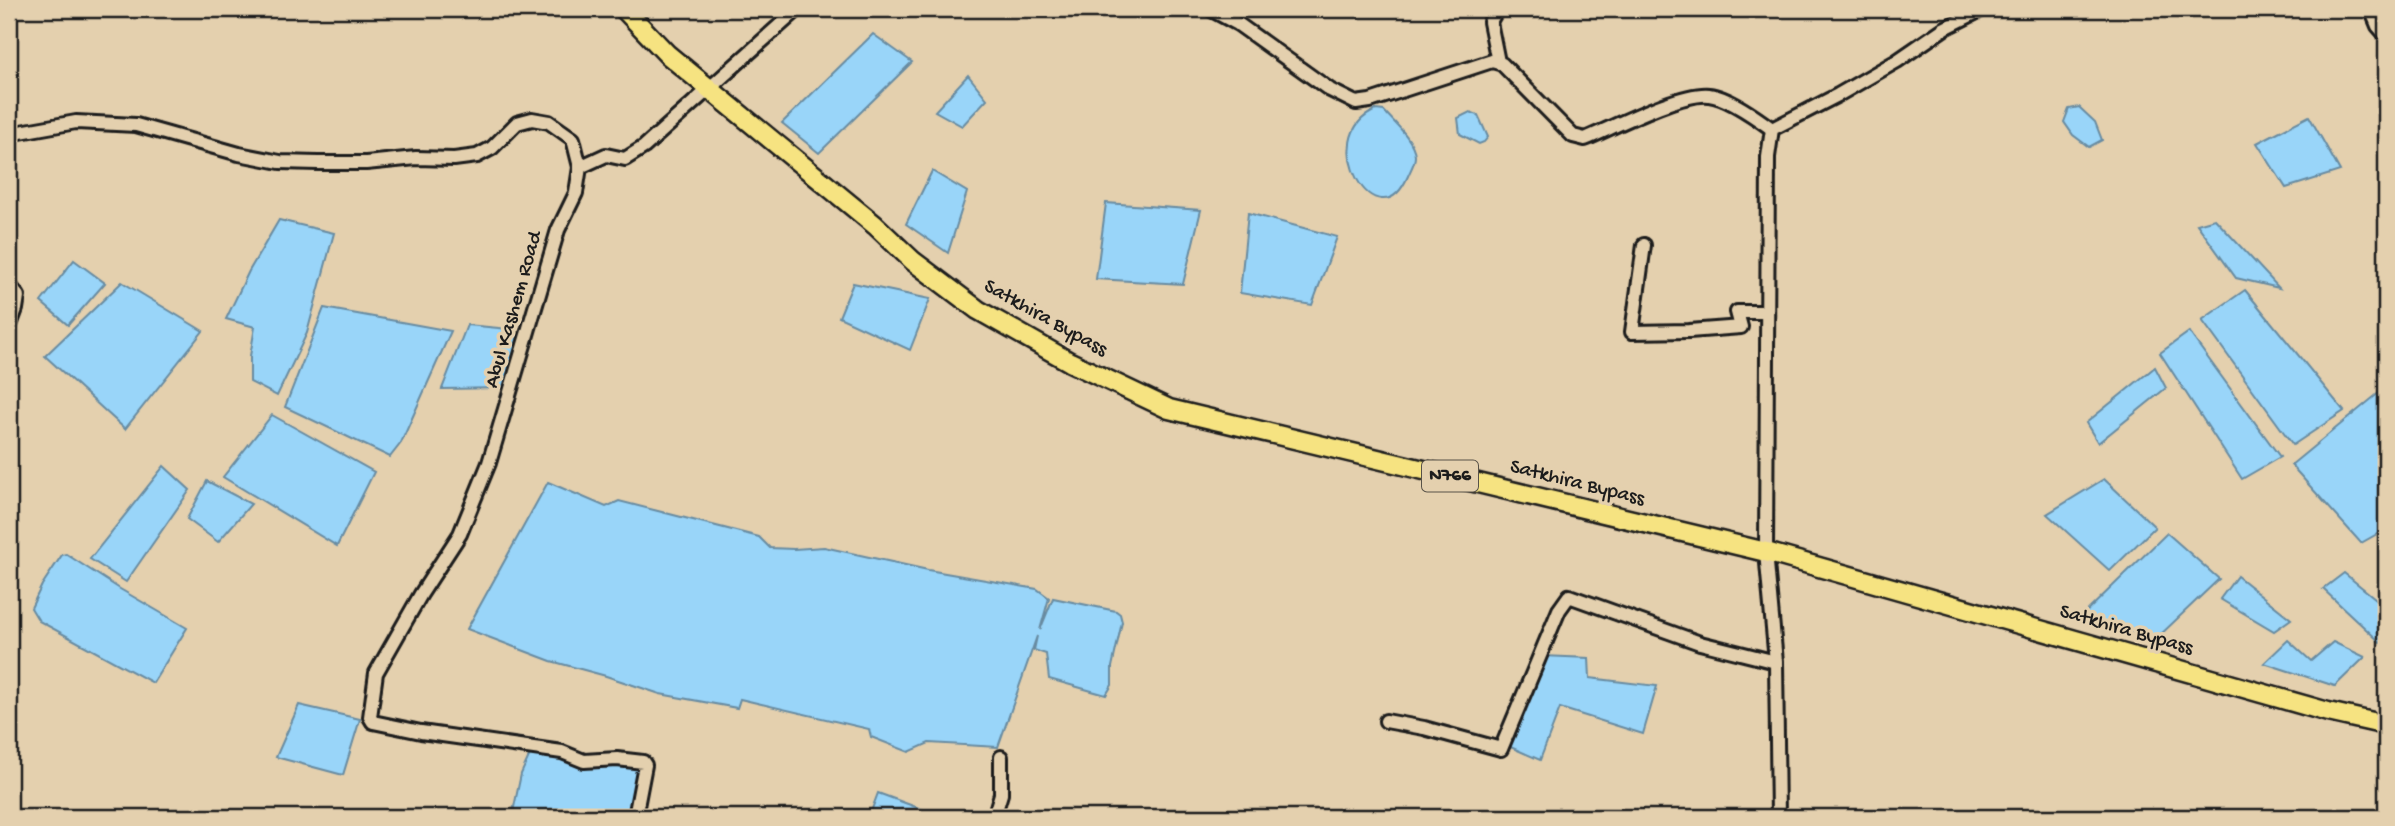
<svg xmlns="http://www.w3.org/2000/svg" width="2395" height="826" font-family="'Gochi Hand',sans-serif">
  <rect width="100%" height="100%" fill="#e4d0ae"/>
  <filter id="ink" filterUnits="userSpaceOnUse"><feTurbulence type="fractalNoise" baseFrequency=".0143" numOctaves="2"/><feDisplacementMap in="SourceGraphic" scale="14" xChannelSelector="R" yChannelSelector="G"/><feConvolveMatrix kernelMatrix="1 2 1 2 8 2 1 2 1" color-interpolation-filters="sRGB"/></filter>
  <g filter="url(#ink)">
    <g fill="#99d5f9" stroke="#678ba1" stroke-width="2">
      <path d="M873 34 912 62 819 153 782 123Z"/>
      <path d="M968 75 987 99 962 126 935 111Z"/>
      <path d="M2079 107 2095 122 2102 140 2089 147 2073 135 2064 122 2069 109Z"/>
      <path d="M1376 110 1384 111C1394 122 1415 141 1415 156 1415 163 1411 169 1408 176 1378 246 1313 137 1376 110Z"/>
      <path d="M1470 112 1478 115 1488 137 1484 142 1479 144 1460 134 1458 118Z"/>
      <path d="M2309 116 2340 171 2286 188 2257 143Z"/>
      <path d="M932 171 967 192 948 253 906 224Z"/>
      <path d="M1106 203 1201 210 1183 284 1096 279Z"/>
      <path d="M1248 213 1337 237 1312 305 1240 293Z"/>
      <path d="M2215 219 2279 288 2236 278 2197 224Z"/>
      <path d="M279 220 334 233 307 333 277 396 250 382V356L255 327 226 319 249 271Z"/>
      <path d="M74 260 105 283 68 325 41 302Z"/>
      <path d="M122 282 203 331 125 429 45 356Z"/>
      <path d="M853 283 930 299 910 350 839 317Z"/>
      <path d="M2245 290 2344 411 2293 445 2202 320Z"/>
      <path d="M324 308 451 331 401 443 390 457 285 407Z"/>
      <path d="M467 325 509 329 518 336 505 388 442 389Z"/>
      <path d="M2189 332 2280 457 2242 479 2160 353Z"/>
      <path d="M2155 367 2166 388 2098 443 2086 423Z"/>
      <path d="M2386 387V529L2361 543 2291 465Z"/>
      <path d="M272 415 374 472 337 546 223 477Z"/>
      <path d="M164 466 190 490 126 582 90 559Z"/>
      <path d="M2104 479 2155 527 2110 571 2047 514Z"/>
      <path d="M207 481 251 504 218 542 187 519Z"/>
      <path d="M548 482 606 507 619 501 759 537 770 548 794 549 824 547 928 570 1037 589 1049 598 1040 630 1053 598 1116 611 1120 614 1122 622 1112 667V685L1106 695 1049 679 1046 654 1034 650 1037 636 998 747 929 743 909 752 871 737 869 729 740 699 737 708 660 694 606 676 551 661 467 629Z"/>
      <path d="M2167 533 2219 579 2156 639 2078 620Z"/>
      <path d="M66 554 120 589 187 628 153 683 39 621 31 608 42 585 62 555Z"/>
      <path d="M2344 573 2386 607V636L2381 643 2323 589Z"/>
      <path d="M2237 576 2291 619 2274 631 2220 599Z"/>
      <path d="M2288 640 2311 661 2333 642 2365 657 2335 686 2264 663Z"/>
      <path d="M1543 656 1589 658 1590 678 1657 686 1643 734 1560 708 1540 760 1508 746Z"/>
      <path d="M299 705 360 719 343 775 276 757Z"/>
      <path d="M531 752 640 767 629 817H528L513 812 521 774Z"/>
      <path d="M878 793 943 817H869Z"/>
    </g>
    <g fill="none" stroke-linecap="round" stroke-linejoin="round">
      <g stroke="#1c1c1c" stroke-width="18">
        <g id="minor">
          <path d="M1210 9 1238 24 1330 90 1356 103 1370 101 1492 61 1502 64 1573 136 1585 139C1614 127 1681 92 1709 95 1728 97 1757 118 1772 129"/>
          <path d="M1497 9 1490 22 1498 62"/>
          <path d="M2371 9 2378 26 2386 35"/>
          <path d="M9 134 76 122 136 125 239 154 280 162 318 163H366L416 158 454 159 477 156 492 148 517 123 532 119 549 122 573 139 580 167 576 193 558 230 489 463 460 534 421 594 376 673 370 717 373 722 421 732 562 752 584 761 617 759 643 762 645 765 635 817"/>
          <path d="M580 167 606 155 625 159 644 147 798 9"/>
          <path d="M1644 245 1632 332 1689 331 1741 327 1737 312H1767"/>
          <path d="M9 285 18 296 16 309 9 328"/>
          <path d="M1386 721 1424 728 1501 749 1559 610 1569 596 1700 643 1776 662"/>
          <path d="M994 817 1001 794V757"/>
          <path d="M1778 817 1776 662 1766 552 1768 157 1772 129 1838 95 1897 61 1945 28 1983 9"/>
        </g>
      </g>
      <g stroke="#1c1c1c" stroke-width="23">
        <path id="highway" d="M624 9 667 54 875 225 913 261 978 310 1070 362 1169 409 1766 552 2328 712 2386 725"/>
      </g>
      <use href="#minor" stroke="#e4d0ae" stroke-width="12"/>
      <use href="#highway" stroke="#f6e381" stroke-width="18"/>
    </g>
  </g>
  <g text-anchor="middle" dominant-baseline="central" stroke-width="7" stroke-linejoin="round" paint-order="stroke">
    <rect fill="#e4d0ae" stroke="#585248" stroke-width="2" x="1422" y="460.5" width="56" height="31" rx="5"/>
    <g font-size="19" font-weight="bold" fill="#1c1c1c">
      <text x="1450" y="476">N766</text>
    </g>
    <g font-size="21" fill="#1c1c1c" stroke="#e4d0ae">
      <text transform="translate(515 310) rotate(-74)">Abul Kashem Road</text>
      <text transform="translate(1045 319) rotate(29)">Satkhira Bypass</text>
      <text transform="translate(1577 484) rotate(14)">Satkhira Bypass</text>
      <text transform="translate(2126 631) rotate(16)">Satkhira Bypass</text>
    </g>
  </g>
  <rect width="2395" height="826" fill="none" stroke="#e4d0ae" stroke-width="35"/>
  <rect x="18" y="18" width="2360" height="791" fill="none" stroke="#1c1c1c" stroke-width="2.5" filter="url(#ink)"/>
</svg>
